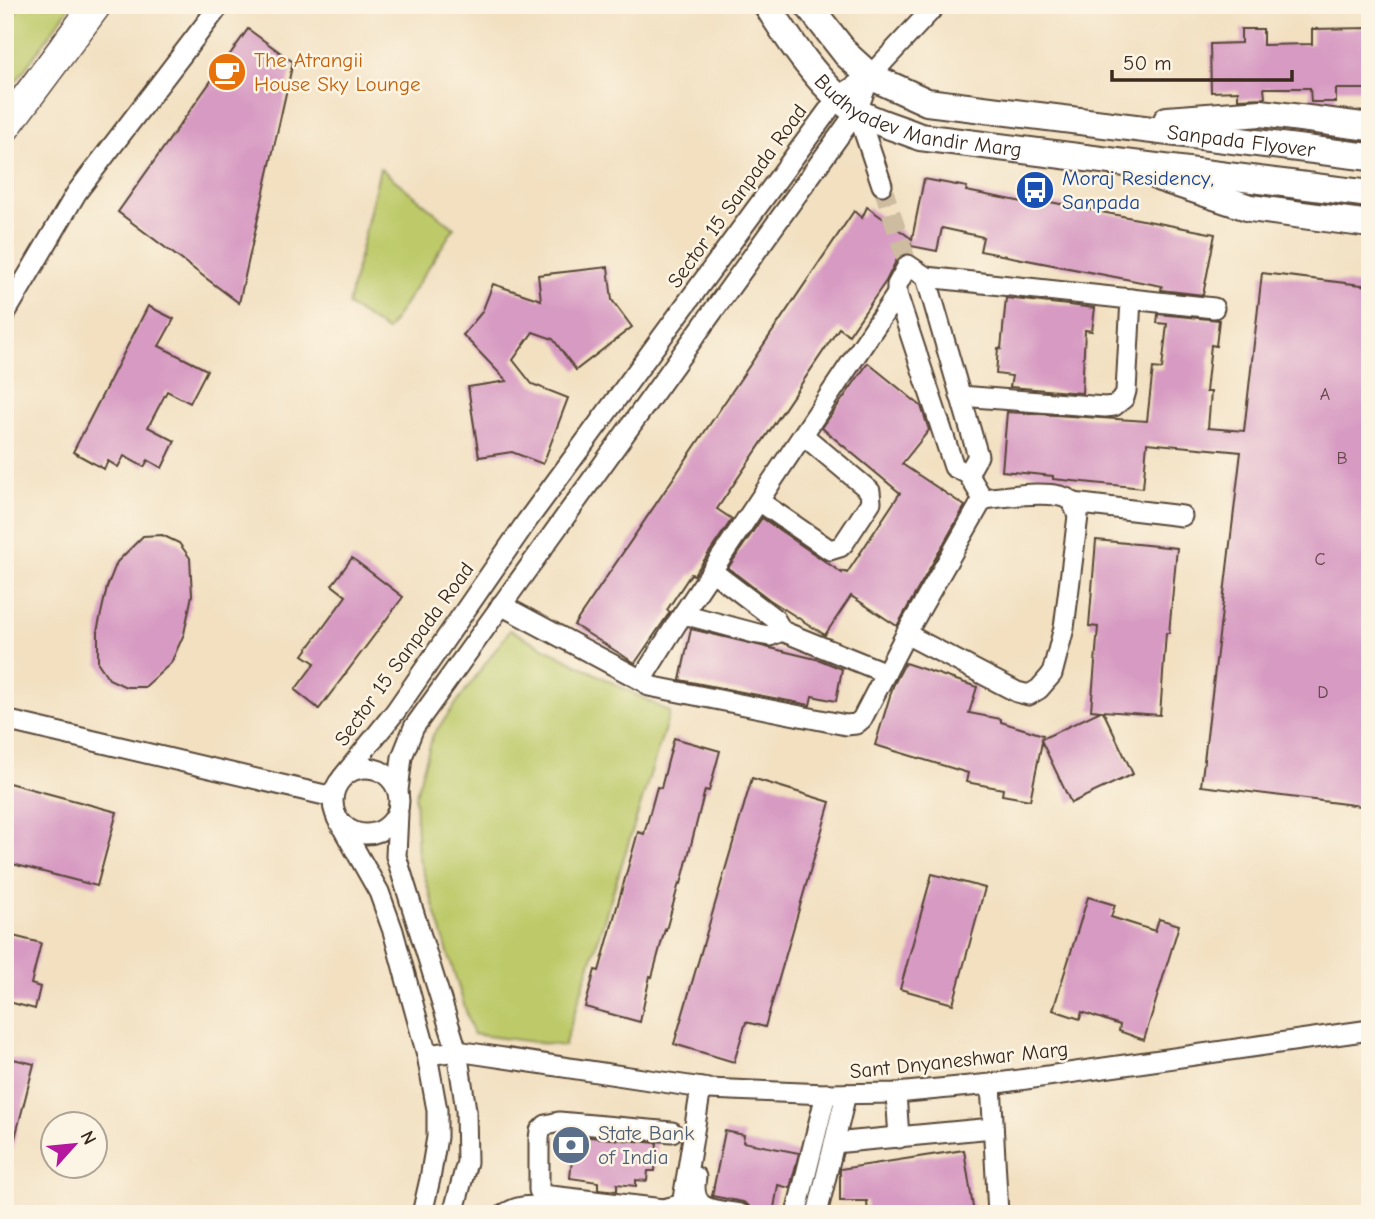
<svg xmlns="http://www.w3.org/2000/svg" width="1375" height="1219" font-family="'Comic Neue',sans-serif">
  <rect width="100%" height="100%" fill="#fcf5e5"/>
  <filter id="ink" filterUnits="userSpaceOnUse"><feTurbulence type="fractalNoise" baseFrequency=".0143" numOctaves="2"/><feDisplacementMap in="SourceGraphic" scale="14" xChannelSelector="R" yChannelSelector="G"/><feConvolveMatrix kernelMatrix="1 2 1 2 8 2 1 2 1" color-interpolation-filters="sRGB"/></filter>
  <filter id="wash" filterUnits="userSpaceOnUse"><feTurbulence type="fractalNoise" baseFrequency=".00686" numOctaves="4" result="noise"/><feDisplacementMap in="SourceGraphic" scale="28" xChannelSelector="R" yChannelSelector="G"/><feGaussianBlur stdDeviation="1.57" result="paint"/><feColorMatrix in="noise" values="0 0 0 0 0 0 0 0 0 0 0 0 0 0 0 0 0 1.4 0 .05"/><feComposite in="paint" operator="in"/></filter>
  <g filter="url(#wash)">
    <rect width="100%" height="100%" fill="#f2e0c1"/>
    <g fill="#beca6b" stroke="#7c7a44" stroke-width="2">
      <path d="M20 5H71L5 97V30Z"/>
      <path d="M380 168 454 228 387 331 348 305Z"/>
      <path d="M510 630 670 712 564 1046 473 1034 418 855 415 797 433 735Z"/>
    </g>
    <g id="blocks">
      <g fill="#d79ac2">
        <path d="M1370 28V89H1336V102H1311L1310 88H1264L1265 98 1238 99V91L1211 92 1210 44 1241 43V29H1263V45L1312 44V29Z"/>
        <path d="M248 29 293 62 239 303 118 212Z"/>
        <path d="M924 179 967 187 966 191 1023 202 1024 197 1215 234 1203 295 1161 290 1162 286 980 251 983 237 942 228 937 251 911 246V244L897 259 886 281 849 335 839 328 717 509 732 519 694 575 691 574 667 610 670 612 635 663 574 625 854 211 862 218 867 207 912 239Z"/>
        <path d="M608 267 612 300 632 327 576 370 553 339 533 332 513 360 532 384 568 398 543 464 512 452 479 457 468 387 507 381 463 335 482 312 493 284 541 300 538 275Z"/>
        <path d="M1262 273 1370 286V807L1201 786 1241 452 1147 443 1143 488 1053 479V476L1002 471 1007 412 1147 421 1153 368 1162 369 1167 324 1157 323 1158 314 1219 320 1216 346 1211 345 1206 392H1211L1208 428 1244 431Z"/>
        <path d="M1006 298 1095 308 1092 331 1085 330 1082 393 1010 387 1012 376 996 374 998 348 1001 349Z"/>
        <path d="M148 306 174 319 159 346 207 370 190 403 167 391 148 427 175 441 162 468 148 460 144 467 124 456 118 467 108 461 104 469 73 452Z"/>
        <path d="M868 363 921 406 929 430 902 464 965 506 897 626 851 596 825 635 770 600 728 568 762 518 842 573 843 571 847 573 900 493 822 428Z"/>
        <path d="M162 535 179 543 190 558 192 595 184 634 171 663 145 687H126L109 679 98 663V627L107 587 117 562 143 536Z"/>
        <path d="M1096 540 1177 548 1169 633H1166L1160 715 1103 711 1133 774 1071 803 1042 742 1030 800 1002 795 1003 789 966 782 968 773 875 745 893 686 905 663 977 687 969 713 1001 719V722L1043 735 1042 739 1101 711 1091 710 1098 627 1089 626Z"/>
        <path d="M352 558 403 597 319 709 295 690 315 663 303 655 346 596 332 585Z"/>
        <path d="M691 629 820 660 842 669 836 701 812 696 810 705 680 680Z"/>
        <path d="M674 738 720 751 709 791 705 790 681 884 679 883 666 930 665 929 652 977 650 976 640 1022 585 1007 595 970 599 971 638 832 644 834 657 787 661 788Z"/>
        <path d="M752 778 830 802 765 1027 746 1022 734 1062 674 1044Z"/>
        <path d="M5 782 117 812 97 886 5 862Z"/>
        <path d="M932 874 985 888 953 1004 900 989Z"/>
        <path d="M1088 897 1115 905 1111 917 1155 931 1159 919 1179 925 1144 1040 1119 1031 1120 1025 1082 1012 1080 1019 1053 1010Z"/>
        <path d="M5 934 41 943 31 984 40 987 35 1009 5 1001Z"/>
        <path d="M5 1057 34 1064 12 1150 5 1149Z"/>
        <path d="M725 1131 744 1135 743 1142 799 1153 790 1188 778 1185 773 1214 752 1211 748 1205 743 1202 712 1196Z"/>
        <path d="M567 1135 657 1143 655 1171H648L647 1181 636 1180V1186L617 1184V1191L598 1189V1182L570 1178 572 1159H566Z"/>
        <path d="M964 1150 974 1214H868L867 1201H840V1169Z"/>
      </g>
    </g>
  </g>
  <g filter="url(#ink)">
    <use href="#blocks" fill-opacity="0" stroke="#564536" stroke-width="2"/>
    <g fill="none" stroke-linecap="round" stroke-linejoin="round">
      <path stroke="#cdbca0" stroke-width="19" stroke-dasharray="19 10" stroke-linecap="butt" d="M882 185 908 265"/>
      <g stroke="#564536" stroke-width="23">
        <g id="street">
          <path d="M857 111 882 185"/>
          <path d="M926 277 1214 308"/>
          <path d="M897 294 677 623 645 674V682L649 686 846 725 856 724 862 719 906 634 983 499"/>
          <path d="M5 314 77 192 220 5"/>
          <path d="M960 396 1105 407 1114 406 1124 398 1126 391 1131 299"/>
          <path d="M968 474 978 456 926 277 908 265 897 285V294L954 467 968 474 983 499"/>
          <path d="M759 501 830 550 840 547 844 543 871 502 870 491 803 435"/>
          <path d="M1073 503 1182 516"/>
          <path d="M501 605 645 682"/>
          <path d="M683 614 758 634 770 636 782 631 775 619 712 571"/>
          <path d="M782 631 886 673"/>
          <path d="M906 634 1017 692 1029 695 1039 689 1052 674 1064 628 1078 516C1076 511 1074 505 1071 501 1055 488 1003 497 983 499"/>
          <path d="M5 720 333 797"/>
          <circle cx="366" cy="801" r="33"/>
          <path d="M342 778 395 712 527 521 838 97 870 76 936 5"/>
          <path d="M398 791 402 757 414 727 857 111 870 76"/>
          <path d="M398 813 396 856 457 1051 466 1110 467 1162 453 1214"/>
          <path d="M337 818 379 892 393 931 427 1055 437 1110V1137L430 1179 422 1214"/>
          <path d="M427 1055 457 1051 709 1089 826 1094 896 1093 991 1084 1370 1030"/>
          <path d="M991 1084 998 1214"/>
          <path d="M896 1093 899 1138"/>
          <path d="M672 1132 559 1122 546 1125 540 1131 539 1139V1190L542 1195 663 1209 680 1205 683 1199 701 1088"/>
          <path d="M834 1143 993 1128"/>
          <path d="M696 1177C690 1212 712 1209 740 1214"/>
          <path d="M505 1214C526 1199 554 1210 578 1214"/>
          <path d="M796 1214 826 1094"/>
          <path d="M817 1214 846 1094"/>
        </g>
      </g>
      <g stroke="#564536" stroke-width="30">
        <g id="secondary">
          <path id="s1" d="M767 5C789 40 820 87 854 110 873 122 899 128 920 137L1370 194"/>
          <path id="s2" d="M808 5 847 55 870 76 927 102 1370 157"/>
          <path d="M1167 120 1261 113 1370 127"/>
          <path d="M1160 178 1250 208 1370 224"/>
        </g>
      </g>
      <g stroke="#564536" stroke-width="33">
        <path id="primary" d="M5 127 96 5"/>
      </g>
      <use href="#street" stroke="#fff" stroke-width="19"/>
      <use href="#secondary" stroke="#fff" stroke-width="26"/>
      <use href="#primary" stroke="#fff" stroke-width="30"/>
    </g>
  </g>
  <defs>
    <g id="cafe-disc" transform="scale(2.0125)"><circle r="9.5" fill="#e8710a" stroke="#fcf5e5"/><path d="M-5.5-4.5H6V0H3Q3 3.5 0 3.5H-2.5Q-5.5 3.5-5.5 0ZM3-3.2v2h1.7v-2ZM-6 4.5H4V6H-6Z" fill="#fff"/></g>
    <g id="bus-disc" transform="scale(2.0125)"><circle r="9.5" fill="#1a4fb4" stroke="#fcf5e5"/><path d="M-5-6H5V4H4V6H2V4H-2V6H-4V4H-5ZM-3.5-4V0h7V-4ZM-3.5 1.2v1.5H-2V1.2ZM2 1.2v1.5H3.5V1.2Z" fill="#fff"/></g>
    <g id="bank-disc" transform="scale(2.0125)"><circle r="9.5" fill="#5c6f8a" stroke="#fcf5e5"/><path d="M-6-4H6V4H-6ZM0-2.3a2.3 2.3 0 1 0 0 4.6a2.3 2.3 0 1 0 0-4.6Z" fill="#fff"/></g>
  </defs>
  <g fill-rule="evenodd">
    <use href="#cafe-disc" x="227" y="72"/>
    <use href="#bus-disc" x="1035" y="190"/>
    <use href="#bank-disc" x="571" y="1145"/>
  </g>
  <g text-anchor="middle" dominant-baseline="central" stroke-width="5" stroke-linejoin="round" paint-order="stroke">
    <g font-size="18" fill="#624647">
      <text x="1325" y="394">A</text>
      <text x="1342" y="458">B</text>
      <text x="1320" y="559">C</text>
      <text x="1323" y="692">D</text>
    </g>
    <g font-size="21" fill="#c56008" stroke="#fcf5e5" text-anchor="start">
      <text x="254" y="60">The Atrangii<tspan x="254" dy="24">House Sky Lounge</tspan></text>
    </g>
    <g font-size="21" fill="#3b2a1e" stroke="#fcf5e5">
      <text stroke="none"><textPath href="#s1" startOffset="200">Budhyadev Mandir Marg</textPath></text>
      <text stroke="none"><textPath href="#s2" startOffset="474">Sanpada Flyover</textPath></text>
      <text transform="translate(737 196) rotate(-54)">Sector 15 Sanpada Road</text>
      <text transform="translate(404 654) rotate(-54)">Sector 15 Sanpada Road</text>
      <text transform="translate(959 1060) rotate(-6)">Sant Dnyaneshwar Marg</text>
    </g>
    <g font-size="21" fill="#164399" stroke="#fcf5e5" text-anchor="start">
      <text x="1062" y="178">Moraj Residency,<tspan x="1062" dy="24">Sanpada</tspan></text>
    </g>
    <g font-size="21" fill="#4e5e75" stroke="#fcf5e5" text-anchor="start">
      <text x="598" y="1133">State Bank<tspan x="598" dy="24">of India</tspan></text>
    </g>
  </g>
  <rect width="1375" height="1219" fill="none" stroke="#fcf5e5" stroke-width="28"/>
  <g transform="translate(74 1145) rotate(63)"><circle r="33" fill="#fcf5e5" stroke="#afa495" stroke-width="2"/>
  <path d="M0-5L12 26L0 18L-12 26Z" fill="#b5179e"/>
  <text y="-10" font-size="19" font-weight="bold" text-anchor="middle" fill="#3b2a1e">N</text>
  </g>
  <path d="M1112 70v10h180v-10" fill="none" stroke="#3b2a1e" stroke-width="3.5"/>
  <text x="1123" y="70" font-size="21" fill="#3b2a1e" stroke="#fcf5e5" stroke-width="5" paint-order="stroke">50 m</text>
</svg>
